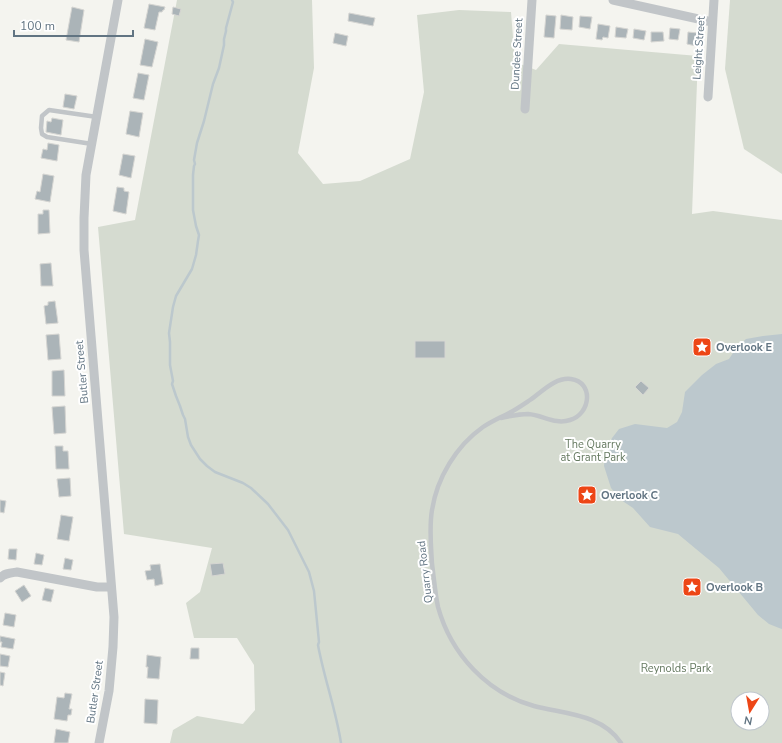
<svg xmlns="http://www.w3.org/2000/svg" width="782" height="743" font-family="'Nunito Sans',sans-serif">
  <rect width="100%" height="100%" fill="#f4f4ef"/>
  <g fill="#d5dbd0" fill-rule="evenodd">
    <path d="M177 0H312L314 68 298 153 323 184 360 181 410 159 424 92 417 15 459 10 511 12 515 62 536 70 559 44 698 56 692 214 713 211 782 220V743H170L173 730 197 716 243 724 255 710 254 665 237 638H194L186 603 200 592 212 548 124 534 98 227 135 220ZM738 699H762V723H738Z"/>
    <path d="M730 0H782V174L744 149 725 69Z"/>
  </g>
  <path fill="#bcc8cd" d="M782 334V629L779 628 769 624 758 615 719 568 696 549 678 534 650 527 633 508 621 500 611 488 604 466 605 454 612 438 619 429 635 424 667 428 677 422 682 412 685 392 702 375 716 364 729 359 737 347 746 339 763 336Z"/>
  <g fill="none" stroke-linecap="round" stroke-linejoin="round">
    <path stroke="#bcc8cd" stroke-width="2.5" d="M232 0 233 2 226 28V31L224 39V45L219 68 213 84 204 121 197 143 194 160 195 164 194 166 193 175V210L196 226 199 235 198 241 196 255 192 269 176 296 173 307 169 333 170 342V365L173 381 172 384 176 396 180 406 183 415 185 419 188 437 191 445 200 459 207 466 215 472 243 483 251 488 268 504 288 530 309 572 314 591 319 642 318 645C324 678 336 710 341 743"/>
  </g>
  <g fill="#abb4b8" stroke="#d5d5d2">
    <path d="M149 4 165 7 164 10H163L162 12H159L155 30 144 28Z"/>
    <path d="M72 7 84 10 79 42 66 40Z"/>
    <path d="M173 7 181 9 179 16 172 14Z"/>
    <path d="M349 13 375 18 373 26 348 21Z"/>
    <path d="M546 15 556 16 554 38 544 37Z"/>
    <path d="M561 15 573 17 572 30 560 29Z"/>
    <path d="M580 16 592 17 590 29 579 27Z"/>
    <path d="M598 24 610 26 608 38 603 37 602 40 596 39Z"/>
    <path d="M616 27 628 29 626 38 615 37Z"/>
    <path d="M670 28 680 29 678 40 669 39Z"/>
    <path d="M634 29 646 31 644 40 633 38Z"/>
    <path d="M651 32H663L664 41 651 42Z"/>
    <path d="M688 32 698 33 696 46 687 44Z"/>
    <path d="M335 33 348 36 346 46 333 43Z"/>
    <path d="M145 39 158 42 152 67 140 65Z"/>
    <path d="M138 73 149 75 144 100 133 98Z"/>
    <path d="M65 94 77 96 74 109 63 107Z"/>
    <path d="M130 111 143 113 139 137 126 134Z"/>
    <path d="M52 118 63 120 61 135 46 132 47 121 51 122Z"/>
    <path d="M48 143 59 145 57 161 41 158 43 149 47 150Z"/>
    <path d="M123 154 135 156 131 178 119 175Z"/>
    <path d="M43 174 54 176 50 202 35 199 37 191 40 192Z"/>
    <path d="M117 187 124 188V191L129 192 126 214 113 211Z"/>
    <path d="M43 210H49L50 233 38 234V214H43Z"/>
    <path d="M51 263 53 286H41L40 264Z"/>
    <path d="M55 301 58 323 46 324 44 306 48 305V302Z"/>
    <path d="M59 334 61 359 48 360 46 335Z"/>
    <rect x="415" y="341" width="30" height="17"/>
    <path d="M64 370 65 396H52V371Z"/>
    <path d="M641 381 649 388 643 395 635 387Z"/>
    <path d="M65 406 66 433 54 434 52 407Z"/>
    <path d="M55 446H63V451H68L69 469H56Z"/>
    <path d="M70 478 71 496 59 497 57 479Z"/>
    <path d="M0 500 6 501 4 513 0 512Z"/>
    <path d="M61 515 73 517 69 541 57 539Z"/>
    <path d="M9 549H17L16 560 8 559Z"/>
    <path d="M36 553 44 555 42 565 34 564Z"/>
    <path d="M65 558 73 560 71 570 63 569Z"/>
    <path d="M223 563 225 574 212 576 210 564Z"/>
    <path d="M160 564 163 584 155 586 154 579 147 580 145 571 151 570 150 565Z"/>
    <path d="M24 585 31 596 22 602 15 591Z"/>
    <path d="M45 588 54 590 51 602 42 600Z"/>
    <path d="M5 613 16 615 14 627 3 625Z"/>
    <path d="M0 636 15 639 13 649 1 647 2 642H0Z"/>
    <path d="M191 648H199V659H190Z"/>
    <path d="M0 654 10 656 8 667 0 666Z"/>
    <path d="M147 655 161 657 159 679 147 678 148 667H146Z"/>
    <path d="M0 672 5 673 3 686 0 685Z"/>
    <path d="M65 693 72 694 69 709H72L71 715H68L67 721 54 719 57 697 64 698Z"/>
    <path d="M145 699 158 700 157 724 144 723Z"/>
    <path d="M56 729 70 732 68 743H54Z"/>
  </g>
  <g fill="none" stroke-linecap="round" stroke-linejoin="round">
    <g stroke="#c1c5c8" stroke-width="4.5">
      <path d="M92 144 47 137 42 134 41 128 42 116 49 110 97 117"/>
      <path d="M501 418C510 416 519 414 528 414 543 415 555 425 570 420 591 414 594 382 571 379 555 377 542 392 530 400 521 406 511 413 501 417 495 420 489 423 483 427 456 446 437 478 432 510 429 528 431 546 432 564 434 578 435 593 438 607 451 654 487 693 534 706 565 714 602 714 621 743"/>
    </g>
    <g stroke="#c1c5c8" stroke-width="9">
      <path d="M613 0 712 22"/>
      <path d="M708 97 714 0"/>
      <path d="M525 109 532 0"/>
      <path d="M0 578C5 573 10 573 17 572L97 587H111"/>
      <path d="M99 743 109 691 113 647 114 617 84 250V218L86 175 118 0"/>
    </g>
  </g>
  <defs>
    <g id="sight-square" transform="scale(1)"><rect x="-9" y="-9" width="18" height="18" rx="4" fill="#ed4616" stroke="#fff"/><path d="M0-6L1.8-2.2L6-1.7L2.9 1.2L3.7 5.4L0 3.3L-3.7 5.4L-2.9 1.2L-6-1.7L-1.8-2.2Z" fill="#fff"/></g>
  </defs>
  <g fill-rule="evenodd">
    <use href="#sight-square" x="702" y="347"/>
    <use href="#sight-square" x="587" y="495"/>
    <use href="#sight-square" x="692" y="587"/>
  </g>
  <g text-anchor="middle" dominant-baseline="central" stroke-width="4" stroke-linejoin="round" paint-order="stroke">
    <g font-size="11" fill="#617482" stroke="#fff">
      <text transform="translate(699 48) rotate(-86)">Leight Street</text>
      <text transform="translate(517 54) rotate(-87)">Dundee Street</text>
      <text transform="translate(82 372) rotate(-95)">Butler Street</text>
      <text transform="translate(425 572) rotate(-97)">Quarry Road</text>
      <text transform="translate(95 692) rotate(-82)">Butler Street</text>
    </g>
    <g font-size="11" font-weight="bold" fill="#617482" stroke="#fff" text-anchor="start">
      <text x="716" y="347">Overlook E</text>
      <text x="601" y="495">Overlook C</text>
      <text x="706" y="587">Overlook B</text>
    </g>
    <g font-size="11" fill="#657960" stroke="#fff">
      <text x="593" y="444">The Quarry<tspan x="593" dy="13">at Grant Park</tspan></text>
      <text x="676" y="668">Reynolds Park</text>
    </g>
  </g>
  <g transform="translate(750 711) rotate(191)"><circle r="19" fill="#ffffff" stroke="#c0c7cd"/>
  <path d="M0-3L7 15L0 10L-7 15Z" fill="#ed4616"/>
  <text y="-6" font-size="11" font-weight="bold" text-anchor="middle" fill="#617482">N</text>
  </g>
  <path d="M14 30v6h119v-6" fill="none" stroke="#617482" stroke-width="2"/>
  <text x="20" y="30" font-size="12" fill="#617482" stroke="#ffffff" stroke-width="3" paint-order="stroke">100 m</text>
</svg>
